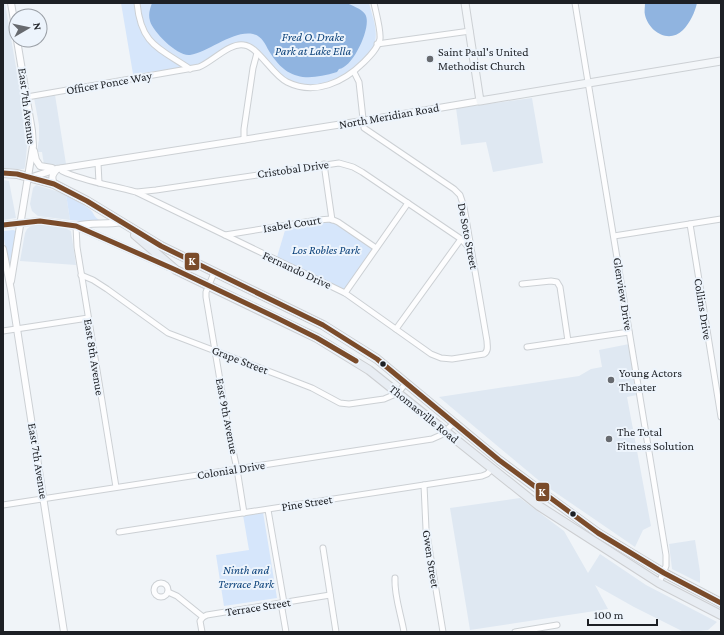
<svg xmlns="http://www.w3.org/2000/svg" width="724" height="635" font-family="'Crimson Pro',serif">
  <rect width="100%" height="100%" fill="#f0f4f8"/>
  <g fill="#dfe8f2">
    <path d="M3 3H5L28 137 25 167 24 169 3 171Z"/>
    <path d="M55 95 66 164 47 166 44 165 42 152H37L39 140V125L34 98Z"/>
    <path d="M532 98 543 163 493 172 486 142 461 145 456 108Z"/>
    <path d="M3 180 9 181 16 218 3 220Z"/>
    <path d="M36 185 66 194 70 220 38 216 32 211 30 204 33 188Z"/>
    <path d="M31 224H38L67 229 71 231 76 265 20 261 25 233 27 229 31 226Z"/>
    <path d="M629 344 637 395 627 397 651 526 643 530 635 547 543 484 439 397 579 376 591 369 602 367 599 350Z"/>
    <path d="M520 498 564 531 588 573 600 554 646 585 717 622 708 630 699 631H682L634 607 595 585 608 609 470 630 450 508Z"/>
    <path d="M695 540 700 572V583L672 569 669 544Z"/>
  </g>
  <g fill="#d6e6fb">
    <path d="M121 3H369C372 15 378 29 375 42 370 64 326 89 304 85 296 84 285 80 280 74 268 64 259 42 241 42 226 42 215 58 202 63 197 65 191 65 187 66 169 70 151 72 133 74Z"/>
    <path d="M66 194C73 199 81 203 88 208 96 213 92 219 104 221V223L70 220Z"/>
    <path d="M323 221 334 222 372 248V251L344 290 277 257 286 227Z"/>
    <path d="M13 230 16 231 9 270 3 233 4 231Z"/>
    <path d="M263 512 277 598 224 606 216 555 249 550 243 515Z"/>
  </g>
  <g fill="#90b4e0">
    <path d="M152 3H346C351 5 362 9 365 14 373 25 353 68 339 69L337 72C307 81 287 81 269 51 265 44 262 36 253 34 233 30 209 52 190 55 178 57 153 32 150 21 148 14 150 9 152 3Z"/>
    <path d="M645 3H697C695 12 690 23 683 30 669 44 649 32 645 15 644 12 645 7 645 3Z"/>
  </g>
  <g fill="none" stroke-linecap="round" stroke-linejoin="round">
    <g stroke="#ccd0d4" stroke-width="7">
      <g id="minor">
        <path d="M137 3C141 45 159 48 190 69"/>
        <path d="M575 3 666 555V566L659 583"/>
        <path d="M377 44 470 31"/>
        <path d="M27 97 199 67C212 62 230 42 244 45 259 47 272 75 287 82 315 96 344 82 364 62 370 56 378 48 380 39 381 30 376 13 374 3"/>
        <path d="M244 140V129L253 68 257 53"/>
        <path d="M98 163 99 183"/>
        <path d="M324 164 332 220"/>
        <path d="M61 168 62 171C86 182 111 185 136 192L345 293 431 354 441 358 452 359 484 354C489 351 487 346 487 341L464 207 460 195 454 189 364 128 359 82 354 72"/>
        <path d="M137 192 156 190 339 163 353 167 362 172 461 239 471 250"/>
        <path d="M690 224 721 417"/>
        <path d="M76 226 77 247 116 487"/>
        <path d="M225 235 318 220 331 219 338 222 376 248"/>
        <path d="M614 236 721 219"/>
        <path d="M214 273 206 292V297L228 428 237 469 244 513"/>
        <path d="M81 275 93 280 107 289 168 333 281 376 312 388 340 403 349 404 384 399 398 393 406 383"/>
        <path d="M522 284 551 281 557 282 560 287 568 341"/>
        <path d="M345 293 408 203"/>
        <path d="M396 329 461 239"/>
        <path d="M3 331 88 318"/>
        <path d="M527 347 629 332"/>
        <path d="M424 485 426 529 443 632"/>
        <path d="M3 505 432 439 441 435 454 423"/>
        <path d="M268 510 284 603"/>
        <path d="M119 532 482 476 487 474 492 469"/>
        <path d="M323 548 336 632"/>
        <path d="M395 578C394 596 401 614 404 632"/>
        <circle cx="161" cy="590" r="7"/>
        <path d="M168 592 177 596 203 617"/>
        <path d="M281 603 286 632"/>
        <path d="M202 632 200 621 203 617 207 615 330 595"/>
        <path d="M515 632 557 625"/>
      </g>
    </g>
    <g stroke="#ccd0d4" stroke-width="8">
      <g id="tertiary">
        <path d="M11 3 16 32"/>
        <path d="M34 151 36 160 40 166 52 168"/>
        <path d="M29 178 57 169 362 121 480 101"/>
        <path d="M54 184C51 177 52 175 57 169"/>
        <path d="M3 225 40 221 76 226 169 267"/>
        <path d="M76 226C91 222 106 225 121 222"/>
        <path d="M3 249 11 290 64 632"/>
        <path d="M11 281 33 146 32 131 17 40"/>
      </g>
    </g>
    <g stroke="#ccd0d4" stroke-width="9">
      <path id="secondary" d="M465 3 480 101 721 61"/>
    </g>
    <g stroke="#ccced1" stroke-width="10">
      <g id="primary">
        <path d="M3 173 17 174 54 184 87 201 161 246 323 325 377 359 499 460 547 496 598 533 664 573 721 603"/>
        <path d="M135 235 176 270 317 338 369 370 539 506 659 583 721 615"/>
      </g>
    </g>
    <use href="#minor" stroke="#fdfdfe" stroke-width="5"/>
    <use href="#tertiary" stroke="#fdfdfe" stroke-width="6"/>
    <use href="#secondary" stroke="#f3f6f9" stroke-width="7"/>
    <use href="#primary" stroke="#e8edf3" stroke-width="8"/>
    <g stroke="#edf4fc" stroke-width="8">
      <g id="bus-1">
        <path d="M3 173 17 174 54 184 87 201 161 246 323 325 377 359 499 460 598 533 664 573 721 603"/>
        <path d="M3 225 40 221 76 226 176 270 277 318 317 338 356 361"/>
      </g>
    </g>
    <use href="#bus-1" stroke="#7a4b2a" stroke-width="5"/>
  </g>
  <g fill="#676a6f" stroke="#edf4fc" stroke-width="1.5">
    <circle cx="430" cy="59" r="4"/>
    <circle cx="611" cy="380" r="4"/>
    <circle cx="609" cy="439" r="4"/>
  </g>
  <g fill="#1d2025" stroke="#edf4fc" stroke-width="1.5">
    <circle cx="383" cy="364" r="3.5"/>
    <circle cx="573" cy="514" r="3.5"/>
  </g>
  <g text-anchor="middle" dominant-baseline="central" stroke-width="4" stroke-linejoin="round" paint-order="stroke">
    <g font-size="12" font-style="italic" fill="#0b4179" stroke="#edf4fc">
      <text x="313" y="37">Fred O. Drake<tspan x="313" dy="14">Park at Lake Ella</tspan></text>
      <text x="326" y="250">Los Robles Park</text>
      <text x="246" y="570">Ninth and<tspan x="246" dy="14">Terrace Park</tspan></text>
    </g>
    <g font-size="12" fill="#1d2025" stroke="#edf4fc" text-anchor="start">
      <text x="438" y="52">Saint Paul's United<tspan x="438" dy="14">Methodist Church</tspan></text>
      <text x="619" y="373">Young Actors<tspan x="619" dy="14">Theater</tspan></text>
      <text x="617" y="432">The Total<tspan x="617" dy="14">Fitness Solution</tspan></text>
    </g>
    <g font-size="12" fill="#1d2025" stroke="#edf4fc">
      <text transform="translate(109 83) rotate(-10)">Officer Ponce Way</text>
      <text transform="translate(27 106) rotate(83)">East 7th Avenue</text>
      <text transform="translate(389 116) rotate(-10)">North Meridian Road</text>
      <text transform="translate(293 169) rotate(-8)">Cristobal Drive</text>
      <text transform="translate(292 224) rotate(-9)">Isabel Court</text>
      <text transform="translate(468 236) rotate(79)">De Soto Street</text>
      <text transform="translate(297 270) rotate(25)">Fernando Drive</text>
      <text transform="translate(623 294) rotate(81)">Glenview Drive</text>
      <text transform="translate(703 309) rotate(81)">Collins Drive</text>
      <text transform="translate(94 357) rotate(81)">East 8th Avenue</text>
      <text transform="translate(240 360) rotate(21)">Grape Street</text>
      <text transform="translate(424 414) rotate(39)">Thomasville Road</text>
      <text transform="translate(227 416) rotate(79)">East 9th Avenue</text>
      <text transform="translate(38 461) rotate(81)">East 7th Avenue</text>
      <text transform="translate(231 470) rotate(-9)">Colonial Drive</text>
      <text transform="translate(307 503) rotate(-9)">Pine Street</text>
      <text transform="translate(431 559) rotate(81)">Gwen Street</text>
      <text transform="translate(258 607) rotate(-9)">Terrace Street</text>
    </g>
  </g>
  <g stroke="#edf4fc" stroke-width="1.5">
    <rect x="184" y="252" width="16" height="19" rx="4" fill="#7a4b2a"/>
    <rect x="535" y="482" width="15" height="20" rx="4" fill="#7a4b2a"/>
  </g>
  <g font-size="11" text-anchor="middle" font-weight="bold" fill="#fff">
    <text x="192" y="265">K</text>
    <text x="542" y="496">K</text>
  </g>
  <rect width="724" height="635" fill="none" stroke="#1d2025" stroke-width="8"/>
  <g transform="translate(28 28) rotate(81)"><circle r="19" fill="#edf4fc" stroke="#9a9fa6"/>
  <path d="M0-3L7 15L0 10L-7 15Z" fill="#676a6f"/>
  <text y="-6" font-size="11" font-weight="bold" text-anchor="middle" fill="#1d2025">N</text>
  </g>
  <path d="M588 619v6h69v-6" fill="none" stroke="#1d2025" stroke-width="2"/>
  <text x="594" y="619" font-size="12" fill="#1d2025" stroke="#edf4fc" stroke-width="3" paint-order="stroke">100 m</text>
</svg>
